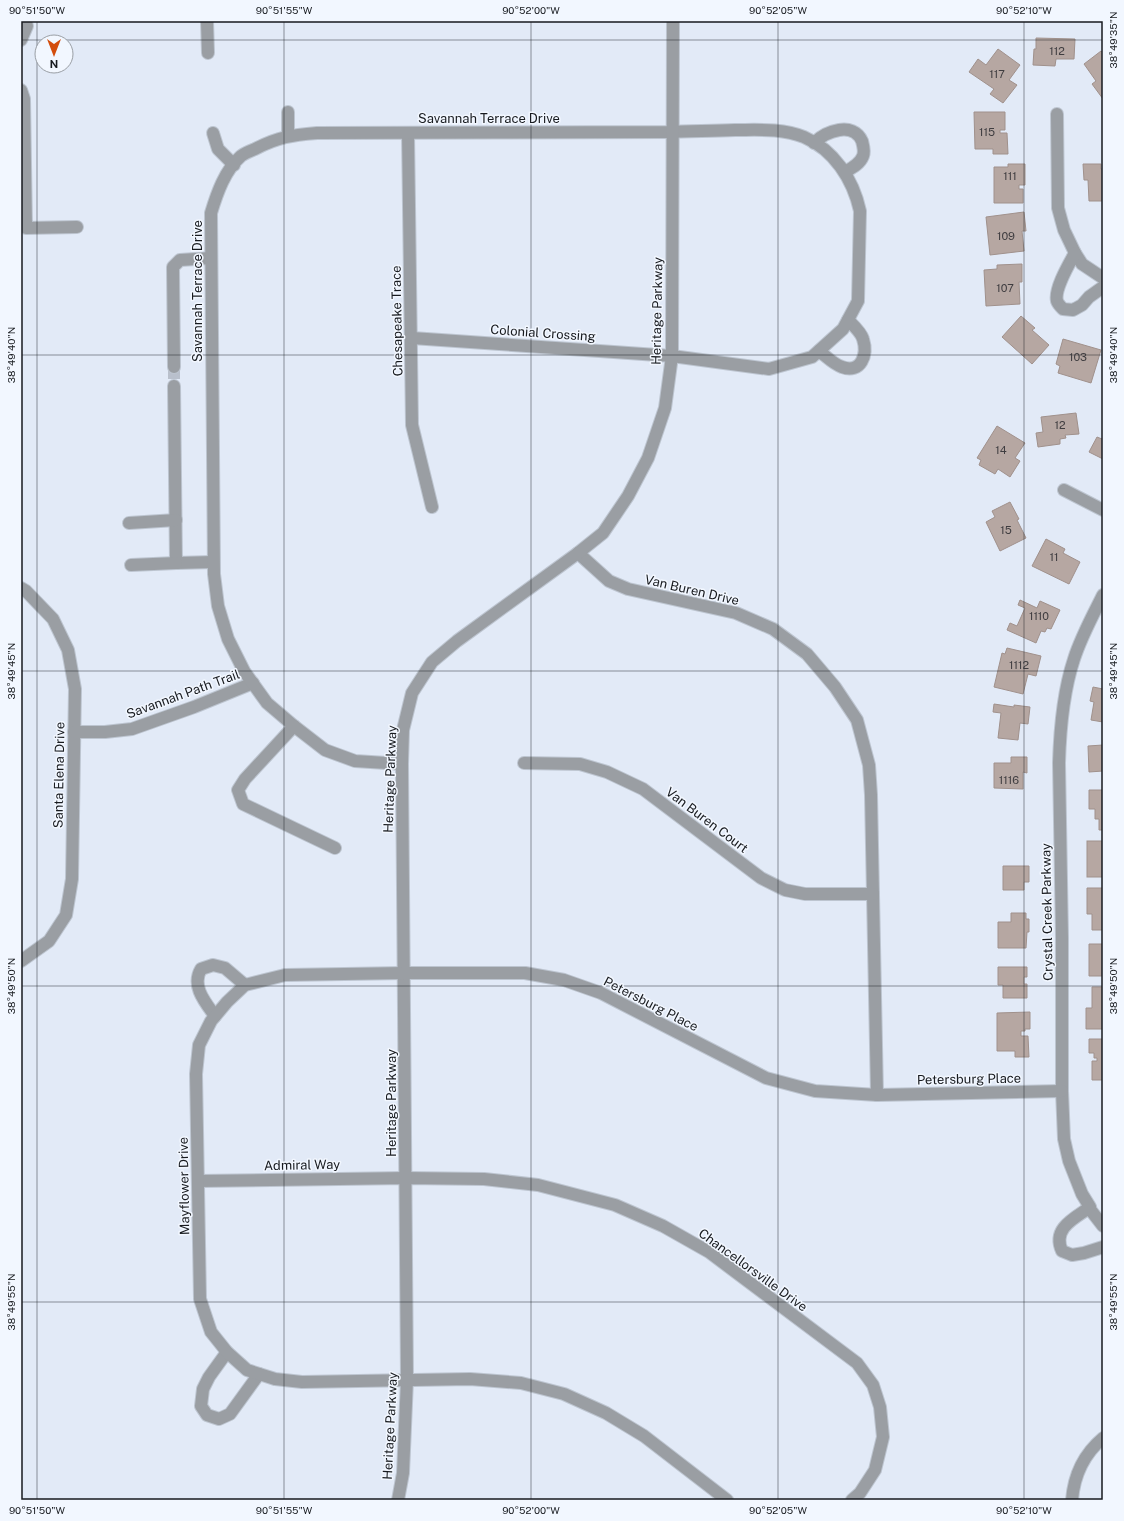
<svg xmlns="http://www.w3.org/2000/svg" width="1124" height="1521" font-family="'Public Sans',sans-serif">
  <rect width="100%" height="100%" fill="#e2eaf7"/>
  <g fill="#b6a7a2" stroke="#a0918c">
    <path d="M1036 38 1075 39 1074 59H1056L1055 66 1033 65 1034 49H1036Z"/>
    <path d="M998 49 1020 65 1009 80 1017 85 1003 103 990 94 994 89 969 72 978 59 986 65Z"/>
    <path d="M1101 51 1103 53V99L1092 84 1096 81 1084 64Z"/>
    <path d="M974 112H1005V130H1000V133H1007L1008 154H993V149H975Z"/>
    <path d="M1008 164H1025V185H1019V189H1023V203H994V167H1008Z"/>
    <path d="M1083 164H1101V169H1103V201H1089L1088 180H1084Z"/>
    <path d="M1024 212 1026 231H1022L1024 251 990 255 986 217Z"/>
    <path d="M1022 264V282H1019L1020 304 986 306 984 270 997 269V265Z"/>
    <path d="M1021 316 1035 328 1032 330 1049 345 1032 364 1002 337Z"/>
    <path d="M1063 339 1101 350 1091 383 1058 373 1060 366 1056 364Z"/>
    <path d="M1076 413 1079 434 1065 435 1066 438 1060 439V444L1038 447 1036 433 1043 432 1041 417Z"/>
    <path d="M997 426 1025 443 1015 458 1020 461 1010 477 998 469 995 474 979 465 981 460 977 458Z"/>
    <path d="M1097 437 1102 439 1103 437V459L1089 452Z"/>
    <path d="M1010 502 1019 519 1017 520 1026 538 1000 551 986 522 995 517 992 511Z"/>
    <path d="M1046 539 1065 549 1063 553 1080 562 1069 584 1032 566Z"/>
    <path d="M1020 600 1037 608 1040 601 1060 610 1051 629 1047 628 1045 632 1041 631 1036 643 1007 630 1010 623 1017 626 1025 608 1018 605Z"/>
    <path d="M1007 648 1041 656 1036 676 1028 674 1023 694 994 687 1002 653 1005 654Z"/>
    <path d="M1093 687 1103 689V722L1091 720 1094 702 1090 701Z"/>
    <path d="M994 704 1014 707V705L1030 707 1028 724 1020 723 1018 740 998 738 1001 713 993 712Z"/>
    <path d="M1103 745V771L1089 772 1088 746Z"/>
    <path d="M1011 757H1027V773L1023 772V789L994 788V763H1011Z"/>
    <path d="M1089 790H1103V830H1099V819H1095V809H1089Z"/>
    <rect x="1087" y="841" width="16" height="36"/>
    <path d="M1003 866H1029V882H1024V890H1003Z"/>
    <path d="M1087 888H1103V930H1092V914H1087Z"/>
    <path d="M1011 913H1026V919H1029V932H1027L1026 948H998V922H1011Z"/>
    <path d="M1089 944H1103L1102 976H1089Z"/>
    <path d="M998 967H1027V977H1024V984H1027V998H1003V985H998Z"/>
    <path d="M1092 987H1103V1029H1086V1008H1092Z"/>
    <path d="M1030 1012V1029H1025V1031H1021V1036H1028L1029 1057H1015V1051H997V1013Z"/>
    <path d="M1089 1039H1103V1080H1092V1061H1097V1058H1094V1053H1089Z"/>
  </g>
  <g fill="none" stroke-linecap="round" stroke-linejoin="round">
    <path stroke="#b9c0cc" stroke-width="12" stroke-dasharray="12 6" stroke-linecap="butt" d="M174 367V386"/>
    <g stroke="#bdc5d0" stroke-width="14">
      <g id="minor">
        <path d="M207 21 208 53"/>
        <path d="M21 40 27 26 25 21"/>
        <path d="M21 90 24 99 26 228 77 227"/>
        <path d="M288 112V136"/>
        <path d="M1057 114 1058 208 1064 230 1075 253 1082 264 1103 278"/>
        <path d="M213 133 218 149 234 165"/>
        <path d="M408 133 412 425 432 507"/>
        <path d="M814 143C826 131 853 121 862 141 863 145 865 151 863 156 860 164 852 168 845 172"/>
        <path d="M1075 253C1069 264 1054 289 1057 301 1058 304 1061 307 1063 309L1073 310 1082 305 1089 297 1103 287"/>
        <path d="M819 351C826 356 833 364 842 367 861 374 868 355 863 339 861 332 853 325 848 320"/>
        <path d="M174 367 173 267 180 260 211 258"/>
        <path d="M174 386 176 563 213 562"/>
        <path d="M1064 490 1103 510"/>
        <path d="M129 523 176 520"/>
        <path d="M578 553 609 581 628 589 736 613 773 629 807 654 835 687 857 720 869 765 871 795 877 1095"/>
        <path d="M131 565 176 563"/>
        <path d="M21 588 26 591 53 619 68 650 75 689 72 879 66 915 49 941 21 961"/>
        <path d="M1103 595C1093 615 1081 637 1074 659 1063 692 1060 728 1059 763L1062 938V1091L1064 1139 1069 1161 1082 1194 1090 1207 1089 1208 1103 1226"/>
        <path d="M294 726 245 779 238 790 243 804 335 848"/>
        <path d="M74 732H105L132 729 194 707 253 683"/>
        <path d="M524 763 580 764 607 772 643 789 761 878 785 890 805 894H873"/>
        <path d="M402 764 355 761 325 750 294 726 267 703 244 671 228 639 218 606 214 574 211 213C217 193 225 170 241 156 245 153 250 151 255 149 278 137 292 135 317 133 434 133 551 132 668 132 690 131 713 131 735 130 757 130 782 128 804 137 834 150 853 179 860 211L858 301 843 329 812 357 769 369 672 356 412 338"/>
        <path d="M215 1016C205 1002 191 986 201 969L213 965 225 968 245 985"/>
        <path d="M198 1181 406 1178 484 1179 538 1185 615 1205 663 1226 709 1252 857 1363 873 1385 880 1407 883 1437 875 1470 860 1493 852 1500"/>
        <path d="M1089 1208C1073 1219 1052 1229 1062 1251L1072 1255 1084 1253 1103 1247"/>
        <path d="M227 1352 209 1377 203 1389 201 1406 207 1415 219 1419 230 1414 259 1374"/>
        <path d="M398 1500 403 1473 407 1380 402 764 403 730 412 693 432 662 457 641 578 553 603 533 628 496 648 458 665 408 672 356 673 21"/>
        <path d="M727 1500 644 1436 606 1413 564 1394 521 1383 470 1379 302 1382 275 1379 247 1370 227 1352 211 1332 200 1299 196 1074 199 1045 211 1021 227 1002 245 985 285 975 404 973H525L564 980 601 993 766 1078 815 1091 877 1095 1062 1091"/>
        <path d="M1072 1500C1074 1475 1084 1454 1103 1438"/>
      </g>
    </g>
    <use href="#minor" stroke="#9a9ea3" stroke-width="12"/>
  </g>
  <path fill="none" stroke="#171a1f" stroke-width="1" stroke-opacity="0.45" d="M37 21V1500M284 21V1500M531 21V1500M778 21V1500M1024 21V1500M21 40H1103M21 355H1103M21 671H1103M21 986H1103M21 1302H1103"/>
  <g text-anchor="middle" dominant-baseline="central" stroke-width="3" stroke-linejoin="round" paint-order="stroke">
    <g font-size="11" fill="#3f3d40">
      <text x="1057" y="51">112</text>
      <text x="997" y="74">117</text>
      <text x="987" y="132">115</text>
      <text x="1010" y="176">111</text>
      <text x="1006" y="236">109</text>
      <text x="1005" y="288">107</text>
      <text x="1078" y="357">103</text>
      <text x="1060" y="425">12</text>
      <text x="1001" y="450">14</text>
      <text x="1006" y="530">15</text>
      <text x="1054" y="557">11</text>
      <text x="1039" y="616">1110</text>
      <text x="1019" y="665">1112</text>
      <text x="1009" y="780">1116</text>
    </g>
    <g font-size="13" fill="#171a1f" stroke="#f2f7ff">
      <text x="489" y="118">Savannah Terrace Drive</text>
      <text transform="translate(197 291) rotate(-90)">Savannah Terrace Drive</text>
      <text transform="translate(657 311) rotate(-89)">Heritage Parkway</text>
      <text transform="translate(397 321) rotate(-91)">Chesapeake Trace</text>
      <text transform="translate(543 333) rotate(4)">Colonial Crossing</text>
      <text transform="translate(692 590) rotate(13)">Van Buren Drive</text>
      <text transform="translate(183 694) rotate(-20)">Savannah Path Trail</text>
      <text transform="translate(59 775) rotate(-89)">Santa Elena Drive</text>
      <text transform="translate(390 779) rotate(-88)">Heritage Parkway</text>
      <text transform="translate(707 820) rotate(37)">Van Buren Court</text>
      <text transform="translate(1047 912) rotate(-91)">Crystal Creek Parkway</text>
      <text transform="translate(651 1004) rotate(27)">Petersburg Place</text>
      <text transform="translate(969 1079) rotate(-1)">Petersburg Place</text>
      <text transform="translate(391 1103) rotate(-90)">Heritage Parkway</text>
      <text transform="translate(302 1165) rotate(-1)">Admiral Way</text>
      <text transform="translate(184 1186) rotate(-91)">Mayflower Drive</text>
      <text transform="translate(753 1270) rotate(36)">Chancellorsville Drive</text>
      <text transform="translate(390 1426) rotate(-87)">Heritage Parkway</text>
    </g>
  </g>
  <rect width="1124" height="1521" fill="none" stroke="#f2f7ff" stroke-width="44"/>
  <g transform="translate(54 54) rotate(180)"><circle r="19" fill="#f2f7ff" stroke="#9a9fa5"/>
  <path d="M0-3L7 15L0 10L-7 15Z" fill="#d34d0d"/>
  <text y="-6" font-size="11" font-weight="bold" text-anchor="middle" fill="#171a1f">N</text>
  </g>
  <rect x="22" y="22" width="1080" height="1477" fill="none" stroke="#171a1f" stroke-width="1.5"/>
  <g font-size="10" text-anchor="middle" fill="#171a1f">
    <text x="37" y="14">90°51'50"W</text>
    <text x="284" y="14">90°51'55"W</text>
    <text x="531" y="14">90°52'00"W</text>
    <text x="778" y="14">90°52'05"W</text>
    <text x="1024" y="14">90°52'10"W</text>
    <text transform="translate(1113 40) rotate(-90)" y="4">38°49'35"N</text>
    <text transform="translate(1113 355) rotate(-90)" y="4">38°49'40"N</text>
    <text transform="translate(11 355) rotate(-90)" y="4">38°49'40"N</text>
    <text transform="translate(1113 671) rotate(-90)" y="4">38°49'45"N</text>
    <text transform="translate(11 671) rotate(-90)" y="4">38°49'45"N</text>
    <text transform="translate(1113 986) rotate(-90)" y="4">38°49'50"N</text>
    <text transform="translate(11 986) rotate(-90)" y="4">38°49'50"N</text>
    <text transform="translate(1113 1302) rotate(-90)" y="4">38°49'55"N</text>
    <text transform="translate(11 1302) rotate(-90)" y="4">38°49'55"N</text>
    <text x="37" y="1514">90°51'50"W</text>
    <text x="284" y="1514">90°51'55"W</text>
    <text x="531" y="1514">90°52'00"W</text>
    <text x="778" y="1514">90°52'05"W</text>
    <text x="1024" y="1514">90°52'10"W</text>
  </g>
</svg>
